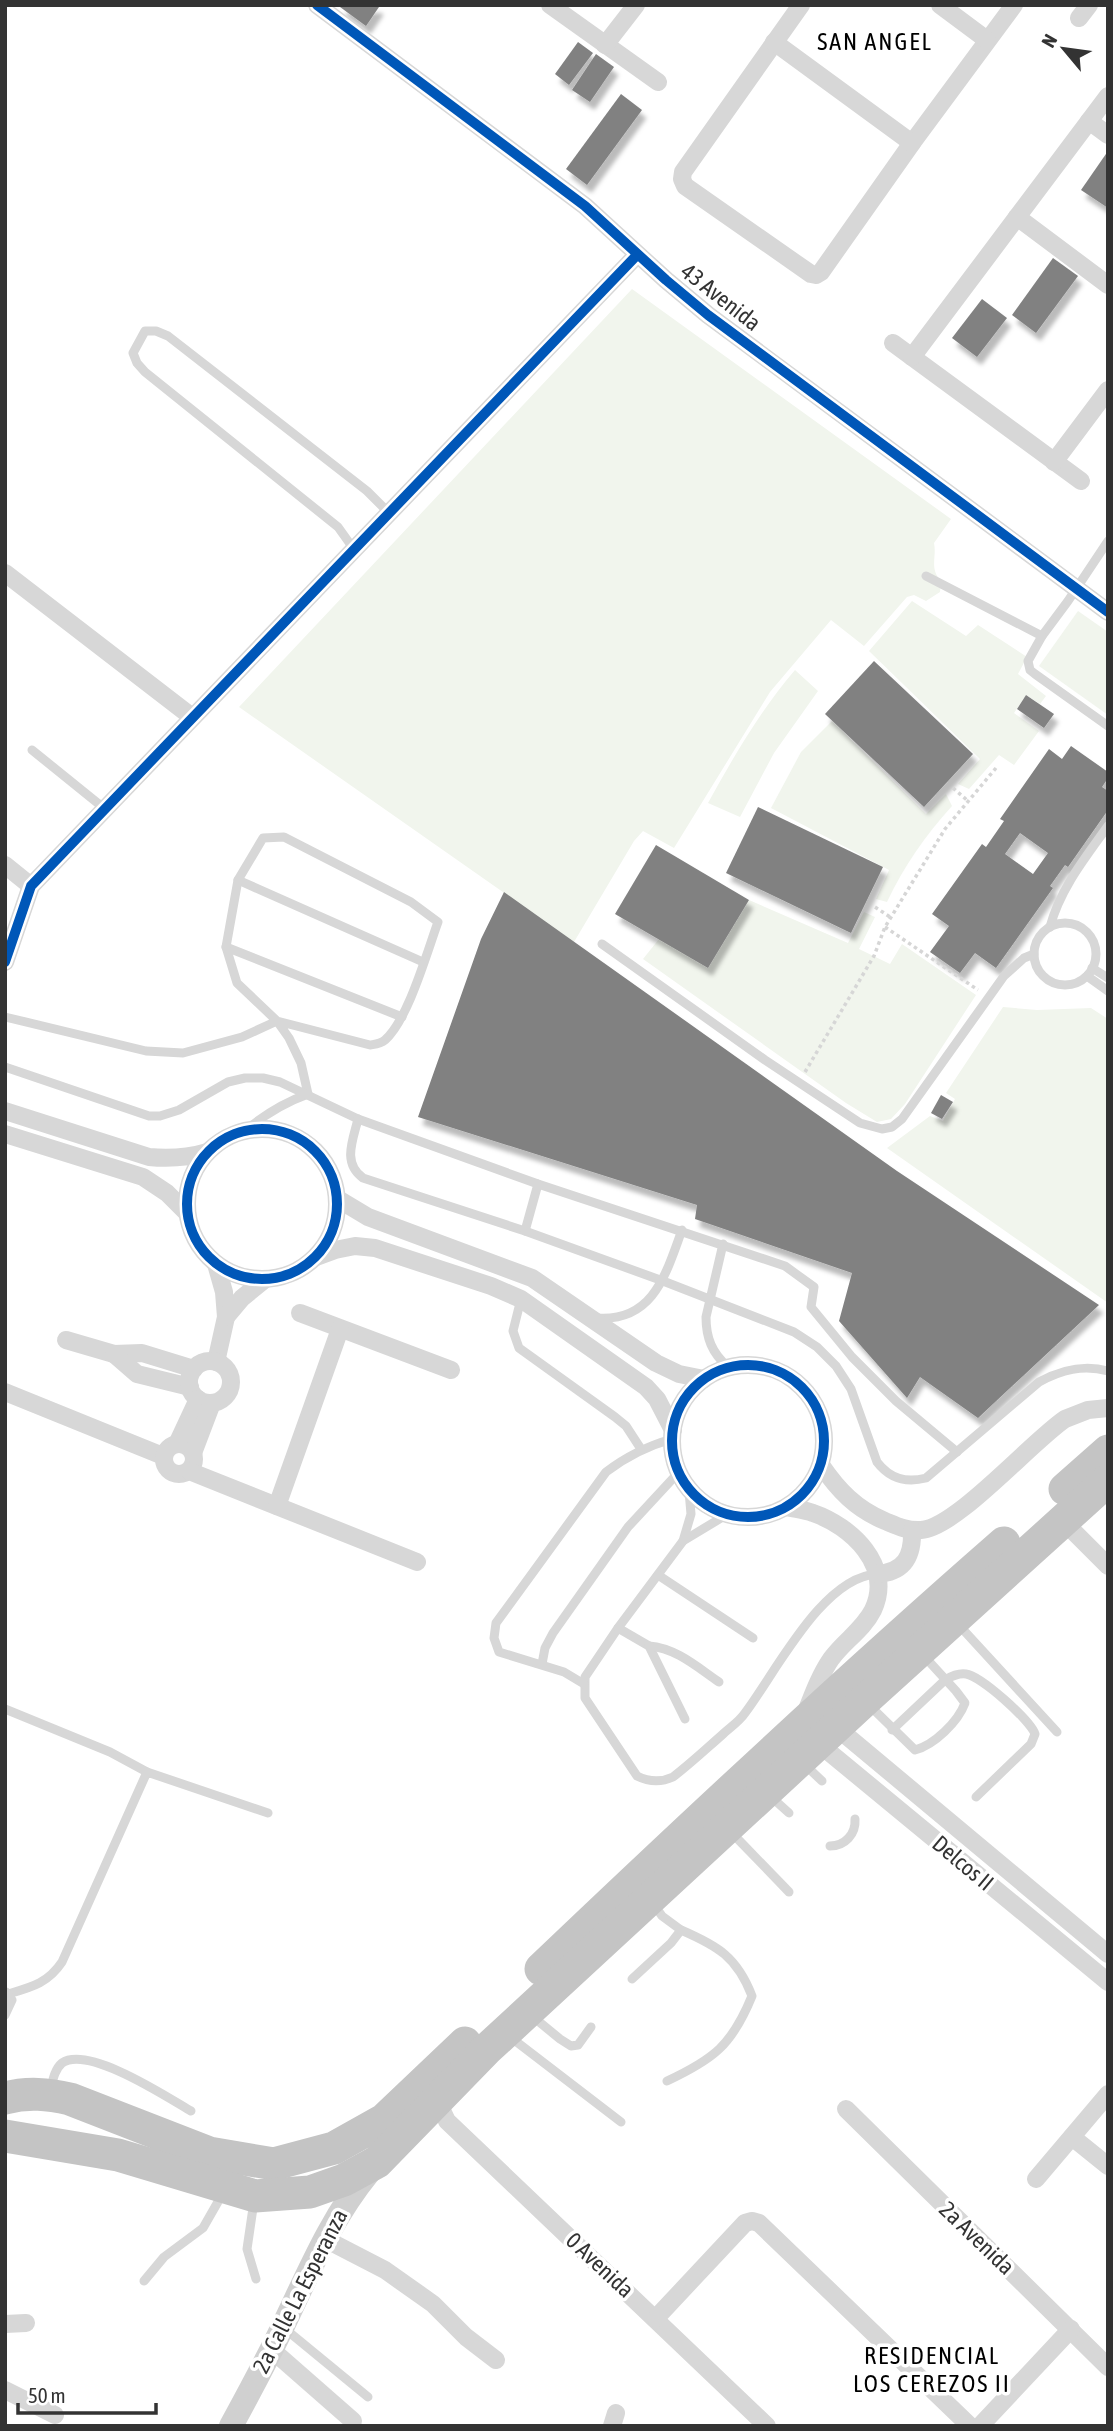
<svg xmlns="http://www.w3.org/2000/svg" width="1113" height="2431" font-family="'Asap Condensed',sans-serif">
  <defs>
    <filter id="shadow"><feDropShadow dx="4.5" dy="8" stdDeviation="2" flood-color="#0004"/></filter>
  </defs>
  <rect width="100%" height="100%" fill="#fff"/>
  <g fill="#f1f5ed">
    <path d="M632 289 951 519 934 543C937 558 929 568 941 581L940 592 926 601 914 595 907 597 864 646 831 620 770 692 674 848 643 831 634 841 574 942 239 707Z"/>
    <path d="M912 601 966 636 978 625 1027 657 1018 674 1046 696 1040 704 1026 695 1014 713 1039 731 1014 765 999 755 969 789 958 784 980 759 869 651Z"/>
    <path d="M1078 611 1108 632V715L1039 666Z"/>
    <path d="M795 670 818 691 774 753 740 817 708 803C734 756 760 711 795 670Z"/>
    <path d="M832 721 926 814 946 794 952 806C925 836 904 866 887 902L876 899 889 870 771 808 801 752Z"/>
    <path d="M749 900 848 943 864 912 875 917 859 949 890 964 902 944 976 995 905 1104 891 1119 877 1122 846 1103 643 959 659 939 708 968Z"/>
    <path d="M1003 1007 1037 1010 1091 1008 1108 1019V1303L887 1148 930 1116 943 1121 955 1099 946 1093Z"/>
  </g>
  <g fill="#818181" fill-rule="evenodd" filter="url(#shadow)">
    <path d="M342 5H377L379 7 366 26 340 7Z"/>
    <path d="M578 42 593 53 569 85 555 74Z"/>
    <path d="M596 54 614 67 590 102 572 90Z"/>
    <path d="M621 94 642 110 587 185 566 169Z"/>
    <path d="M1108 151V208L1081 190Z"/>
    <path d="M1053 258 1078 276 1036 333 1012 315Z"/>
    <path d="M982 299 1007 318 977 357 952 338Z"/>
    <path d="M874 661 973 754 924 807 825 714Z"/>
    <path d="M1026 695 1054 714 1044 728 1017 709Z"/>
    <path d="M1071 746 1108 772V778L1102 787 1108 791V810L1068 867 1065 865 1050 886 1053 888 996 968 975 953 960 973 930 952 949 926 932 914 982 844 986 847 1004 821 1000 819 1049 749 1062 759ZM1020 833 1048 853 1033 874 1005 854Z"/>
    <path d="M758 807 883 867 851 933 726 873Z"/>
    <path d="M656 845 749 900 708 968 615 914Z"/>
    <path d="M504 892 897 1171 1099 1305 978 1418 920 1377 907 1398 839 1321 852 1273 695 1219 697 1205 418 1117 481 939Z"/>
    <path d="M941 1095 953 1102 942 1119 931 1113Z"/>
  </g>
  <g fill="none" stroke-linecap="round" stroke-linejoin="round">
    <g stroke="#d6d6d6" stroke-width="3.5" stroke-dasharray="3.5 3.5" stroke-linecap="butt">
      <path d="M953 788 968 801"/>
      <path d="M875 907 890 917"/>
      <path d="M885 927 978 990"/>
      <path d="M805 1072 874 956 885 927 945 829 996 768"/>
    </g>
    <g stroke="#d7d7d7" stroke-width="9">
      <path d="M1108 541 1068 601 1042 636 1028 661 1030 670 1035 674 1108 726"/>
      <path d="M353 548 338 527 145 372 137 363 133 353 145 331H156L168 336 367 491 388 512"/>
      <path d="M926 576 1042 636"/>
      <path d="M32 750 105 809"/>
      <path d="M238 880 423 962"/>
      <circle cx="1065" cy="954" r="31"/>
      <path d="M1050 927C1060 889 1085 858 1108 826"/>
      <path d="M602 944 765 1060 860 1123 882 1129 892 1127 902 1119 1004 976 1024 958 1034 954"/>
      <path d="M226 947 402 1017"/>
      <path d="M1092 968 1108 978"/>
      <path d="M1087 976 1108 991"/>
      <path d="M5 1017 146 1051 183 1053 242 1037 277 1021 370 1045C376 1044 380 1044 385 1040 408 1020 427 952 438 922L411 902 284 837 263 838 238 880 226 947 237 983 277 1021 289 1038 301 1063 308 1094C283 1103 265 1114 245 1131"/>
      <path d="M5 1067 149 1116H160L179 1110 228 1082 245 1078H263L280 1082 358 1119 538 1184 785 1266 814 1287 811 1307 852 1357 896 1401 957 1452"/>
      <path d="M358 1119C353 1140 342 1163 363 1178L525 1231 663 1281 794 1332 817 1347 836 1366 851 1389 877 1462C890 1479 906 1483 926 1478L1039 1382C1061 1370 1083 1364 1108 1371"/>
      <path d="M525 1231 538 1184"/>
      <path d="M723 1244 706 1317C706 1338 712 1353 728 1367"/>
      <path d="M521 1299 513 1331 519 1348 615 1417 626 1426 641 1449"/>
      <path d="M597 1318C654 1322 666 1273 682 1230"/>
      <path d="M726 1515 683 1541 618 1628 585 1677V1698L637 1776C649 1782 660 1783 673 1777 690 1764 706 1749 722 1735 729 1728 739 1722 745 1713 775 1674 822 1577 877 1574"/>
      <path d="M683 1541 691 1514 689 1491"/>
      <path d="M658 1575 753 1638"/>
      <path d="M957 1623 1057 1732"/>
      <path d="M618 1628 649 1646 685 1719"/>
      <path d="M649 1646C676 1648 697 1667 719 1682"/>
      <path d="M542 1664 545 1648 553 1633 628 1527 678 1473"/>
      <path d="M584 1684 564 1672 499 1652 494 1638 496 1623 606 1472C627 1456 647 1446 672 1439"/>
      <path d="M868 1704 915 1750C934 1745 958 1722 965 1703L956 1691 924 1656"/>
      <path d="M5 1709 110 1752 147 1772"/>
      <path d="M892 1730 945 1680C952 1676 958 1673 966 1674 981 1676 1030 1720 1035 1734L1031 1744 976 1797"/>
      <path d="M803 1763 822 1781"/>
      <path d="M769 1795 789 1813"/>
      <path d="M731 1832 789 1892"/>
      <path d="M830 1846C845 1846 856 1834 855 1819"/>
      <path d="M632 1979 671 1943 681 1930 662 1916 653 1903"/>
      <path d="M8 1994C32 1987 48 1983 62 1962L147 1772 268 1813"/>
      <path d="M5 2015 12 2000 6 1992"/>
      <path d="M532 2016 560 2039 571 2046 578 2045 591 2027"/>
      <path d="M509 2036 621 2122"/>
      <path d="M667 2081C714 2059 732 2045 752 1996 737 1957 718 1946 681 1930"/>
      <path d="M51 2088C53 2079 55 2069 62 2063 88 2045 167 2097 191 2111"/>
      <path d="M254 2201 247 2249 256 2279"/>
      <path d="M144 2281 164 2257 203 2228 223 2193"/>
      <path d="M284 2328 368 2397"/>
    </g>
    <g stroke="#d7d7d7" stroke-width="18">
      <path d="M317 5 585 206 666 280 708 315 1108 612"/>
      <path d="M550 5 658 82"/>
      <path d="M801 5 683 172 682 179 685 186 811 274 816 275 821 272 912 143 1014 5"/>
      <path d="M940 5 987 40"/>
      <path d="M1079 18 1089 5"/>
      <path d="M774 42 912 143"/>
      <path d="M605 45 636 5"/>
      <path d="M1089 121 1108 135"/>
      <path d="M1017 217 1108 285"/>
      <path d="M893 343 1081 481"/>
      <path d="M912 357 1108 96"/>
      <path d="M1054 462 1108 390"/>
      <path d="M5 573 192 717"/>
      <path d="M5 865 31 886"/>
      <path d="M5 962 31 886 637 255"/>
      <path d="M5 1111 149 1157C170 1159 187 1158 207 1152"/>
      <circle cx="262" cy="1204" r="75"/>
      <path d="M5 1134 143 1177 167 1193 187 1213"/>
      <path d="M338 1199 368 1217 532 1278 656 1363 679 1374 704 1379"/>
      <path d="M316 1257 335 1250 355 1246 375 1248 491 1286 521 1299 646 1387 657 1399 673 1430"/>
      <path d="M216 1264 224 1292 226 1317 216 1362"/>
      <path d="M300 1313 451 1370"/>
      <path d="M226 1317 242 1298 264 1280"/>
      <path d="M66 1340 114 1354 142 1353 194 1369"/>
      <path d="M114 1354 137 1374 190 1387"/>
      <circle cx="210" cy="1382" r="21"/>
      <circle cx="748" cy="1441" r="76"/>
      <path d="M5 1392 163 1456"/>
      <circle cx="179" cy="1459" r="15"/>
      <path d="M177 1444 198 1399"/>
      <path d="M193 1453 212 1403"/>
      <path d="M821 1465C838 1490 856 1509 885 1521 897 1526 907 1531 921 1530 956 1528 1031 1442 1065 1419L1088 1410 1108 1408"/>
      <path d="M189 1471 417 1562"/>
      <path d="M277 1506 340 1329"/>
      <path d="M787 1507C795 1509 805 1510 813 1513 851 1526 894 1566 873 1610 863 1630 844 1641 831 1659 820 1675 813 1694 806 1712"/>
      <path d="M1062 1520 1108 1566"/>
      <path d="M877 1574C905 1572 913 1556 912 1530"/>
      <path d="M836 1727 1108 1954"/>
      <path d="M818 1743 1108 1982"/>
      <path d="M438 2102 447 2121 767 2426"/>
      <path d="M846 2109 1108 2367"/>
      <path d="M1072 2137 1108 2166"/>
      <path d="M1036 2179 1108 2094"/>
      <path d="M325 2239 385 2270 433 2304 466 2337 496 2360"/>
      <path d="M656 2318 745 2223 752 2221 759 2223 970 2426"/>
      <path d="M5 2324 26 2323"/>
      <path d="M272 2350 353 2421"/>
      <path d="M5 2390 55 2415"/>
      <path d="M612 2426 616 2413"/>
      <path d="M980 2426 1071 2329"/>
    </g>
    <path stroke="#d0d0d0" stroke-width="24" d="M231 2426C249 2393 267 2360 283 2326 309 2272 331 2218 369 2172"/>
    <g stroke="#c4c4c4" stroke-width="33">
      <path d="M1065 1489 1108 1451"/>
      <path d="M541 1969C693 1824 846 1681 1004 1543"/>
      <path d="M5 2098C28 2092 48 2094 70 2099L209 2153 274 2164 334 2148 384 2120 465 2043"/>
      <path d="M5 2136 118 2155 255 2196 310 2192 344 2180 377 2162 486 2050 864 1701 1108 1480"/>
    </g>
    <g stroke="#fff" stroke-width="15">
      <g id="cycleway">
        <path d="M317 5 585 206 666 280 708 315 1108 612"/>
        <path d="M5 962 31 886 637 255"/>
        <circle cx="262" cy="1204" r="75"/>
        <circle cx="748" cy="1441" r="76"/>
      </g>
    </g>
    <use href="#cycleway" stroke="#0057b8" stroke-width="10"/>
  </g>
  <g text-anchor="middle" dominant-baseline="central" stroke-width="7" stroke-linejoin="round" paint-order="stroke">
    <g font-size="23" fill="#333" stroke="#fff">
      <text transform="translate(721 297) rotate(38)">43 Avenida</text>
      <text transform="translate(963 1863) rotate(40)">Delcos II</text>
      <text transform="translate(977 2238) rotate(44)">2a Avenida</text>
      <text transform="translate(600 2265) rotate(43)">0 Avenida</text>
      <text transform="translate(300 2291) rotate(-63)">2a Calle La Esperanza</text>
    </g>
    <g font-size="24" letter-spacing="2" fill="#000" stroke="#fff">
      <text x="875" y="41">SAN ANGEL</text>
      <text x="932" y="2355">RESIDENCIAL<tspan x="932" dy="28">LOS CEREZOS II</tspan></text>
    </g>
  </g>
  <rect width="1113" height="2431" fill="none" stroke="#333333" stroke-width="14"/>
  <g transform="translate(1064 49) rotate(299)" stroke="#ffffff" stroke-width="5" paint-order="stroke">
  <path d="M0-5L12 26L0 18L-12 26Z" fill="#333333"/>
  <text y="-10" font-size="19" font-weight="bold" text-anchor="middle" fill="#333333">N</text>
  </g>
  <path d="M18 2403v10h138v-10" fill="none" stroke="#333333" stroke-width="3.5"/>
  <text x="28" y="2403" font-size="21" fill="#333333" stroke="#ffffff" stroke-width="5" paint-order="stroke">50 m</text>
</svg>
